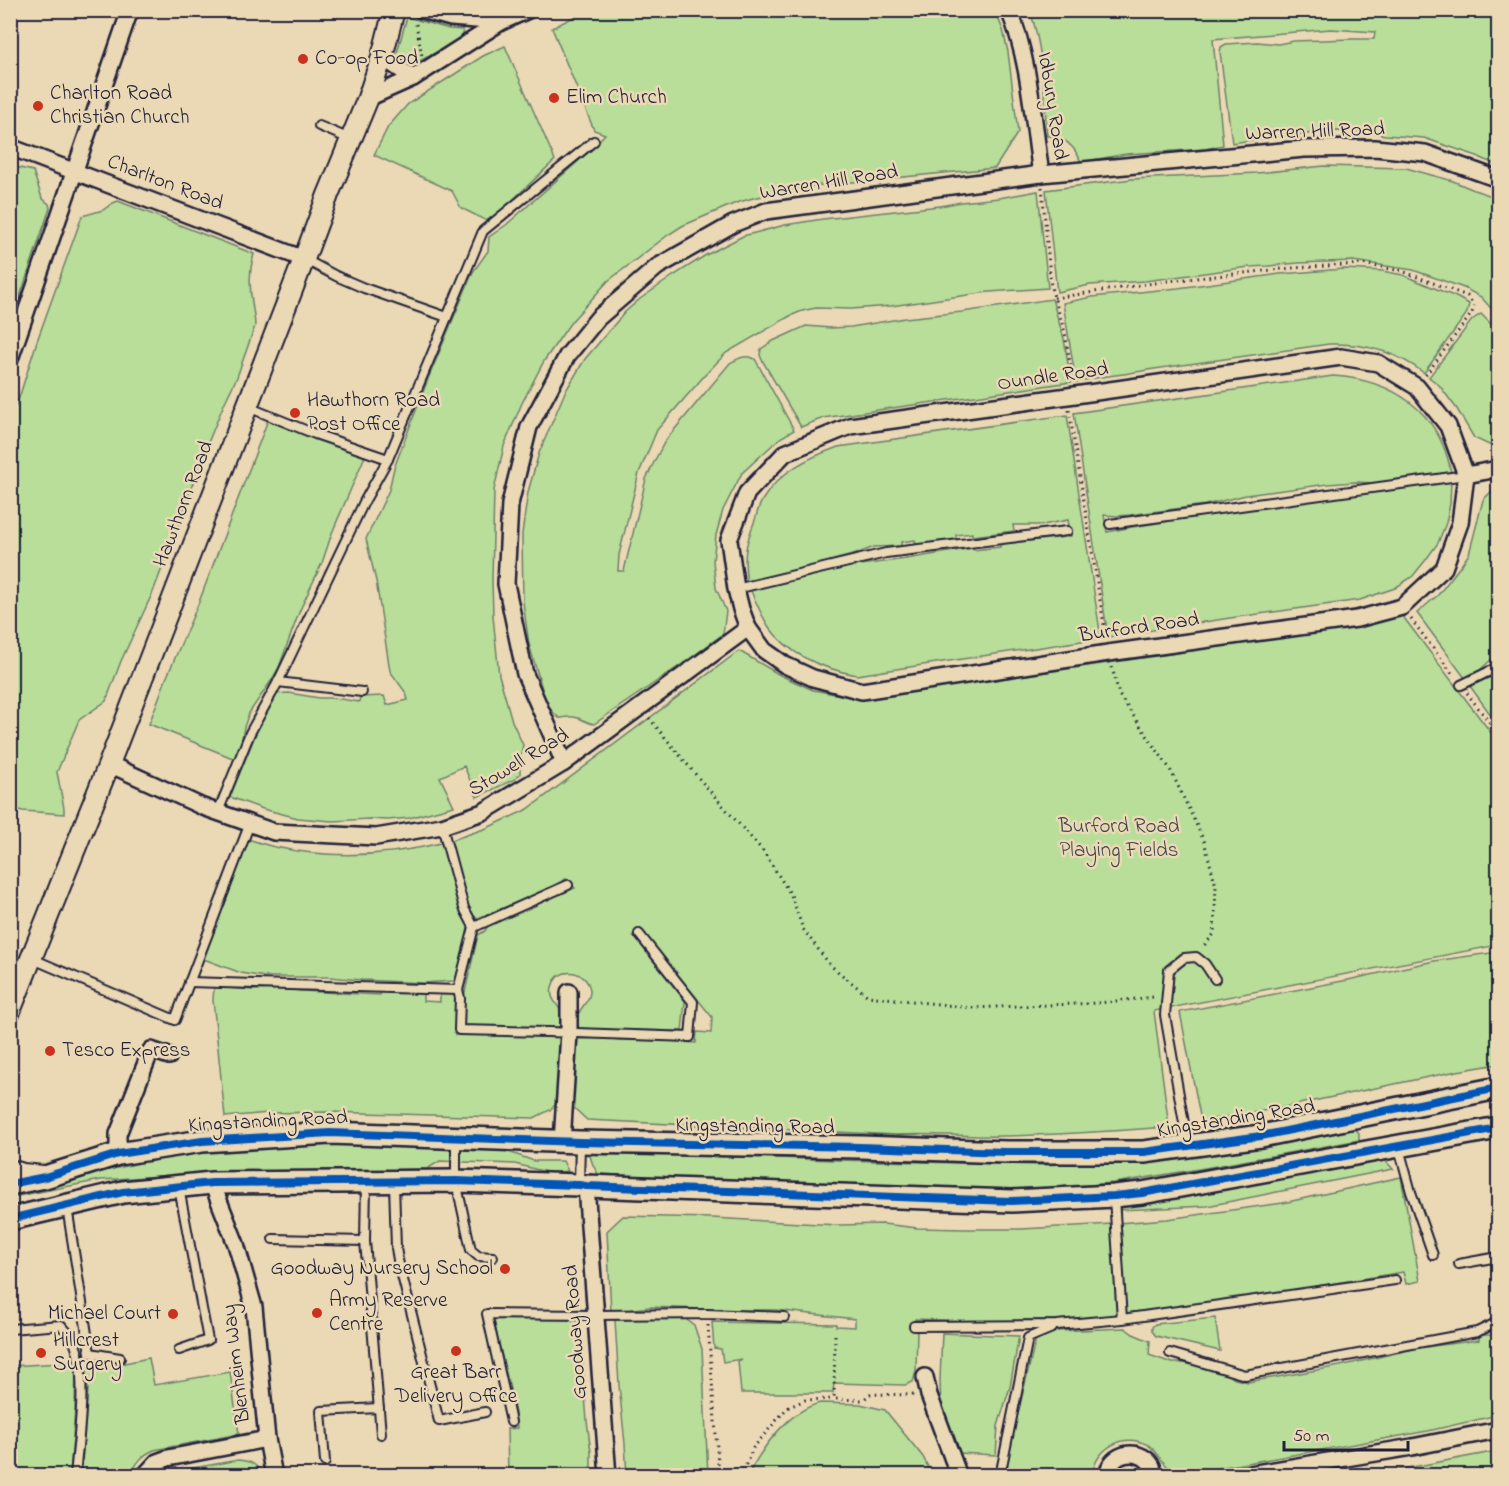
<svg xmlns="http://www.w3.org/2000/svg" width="1509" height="1486" font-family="'Indie Flower',sans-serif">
  <rect width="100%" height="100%" fill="#ebd8b5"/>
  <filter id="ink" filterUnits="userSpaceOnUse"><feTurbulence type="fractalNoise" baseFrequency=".0167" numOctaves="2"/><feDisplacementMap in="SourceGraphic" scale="12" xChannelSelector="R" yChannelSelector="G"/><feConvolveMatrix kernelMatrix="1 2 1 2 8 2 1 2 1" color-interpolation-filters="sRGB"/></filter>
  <g filter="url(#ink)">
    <g fill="#b8de99" stroke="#6d806a" stroke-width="1.5">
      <path d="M587 10 995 11 1003 30 1008 52 1018 132 995 168 812 186 753 198 736 203 682 226 668 235 608 281 571 322 544 361 522 403 504 446 494 490 492 580 493 616 499 675 512 721 523 745 520 760V774L515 779 477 797 464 766 440 777 454 806 409 818 388 820 369 819 332 821 298 818 263 809 230 797 272 694 289 693 319 698H334L359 702 360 697 384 696 387 705 408 700 406 693 390 671 376 581 366 539 389 490 394 468 428 379 473 272 488 251 489 237 506 225 583 157 605 134 594 130 552 28Z"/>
      <path d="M1030 11H1498V166L1477 156 1424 138 1385 135 1369 132 1337 131 1266 138 1232 143 1220 52 1221 47 1226 44 1257 42 1278 44 1294 41 1352 39H1374L1375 32 1331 29 1213 39 1223 145 1205 149 1126 154 1081 162C1075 147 1065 136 1047 136 1044 95 1044 50 1030 11Z"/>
      <path d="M407 17 449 29 463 30V36L452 44 412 65 404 63 396 56Z"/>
      <path d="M505 46 555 160 489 222 461 208 452 191 374 155 388 127 408 104 483 56Z"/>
      <path d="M11 166 33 171 42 198 49 204 50 208 11 323Z"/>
      <path d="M1324 166 1406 168 1453 181 1474 190 1498 198V316L1481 297 1464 288 1413 270 1353 261 1298 263 1268 266 1249 267 1145 281 1090 285 1057 292 1046 190 1132 179 1257 173Z"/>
      <path d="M1038 191 1048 288 989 292 891 306 851 309 816 308 802 311 790 316 726 353 705 375 657 430 639 473 632 501 619 555 618 571H624L646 479 655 460 665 441 730 363C739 358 746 354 755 359L794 430 780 438 742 473 723 510 716 535 713 561 716 588 726 611 723 634 685 662 594 724C587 723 581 718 574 717 569 716 563 718 559 718L547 706 529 644 523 602 522 534 528 492 539 453 565 392 585 359 625 312 640 299 673 276 706 255 743 236 785 225 823 219 940 206 961 202 999 198Z"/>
      <path d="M118 201 254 254C249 271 249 285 252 302 253 311 255 318 255 326L237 377 224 404 200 462 180 521 153 592 121 661 106 701 79 720 57 772 64 808V814L23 811 10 808 11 417 19 398 37 341 82 216 103 210 113 203Z"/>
      <path d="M1344 269 1382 271 1403 275 1456 297 1469 304 1467 313 1424 373C1397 352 1363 343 1329 344L1147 370C1123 375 1099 376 1076 382L1063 303 1092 297 1178 288 1280 274Z"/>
      <path d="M1052 299 1064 339 1071 382 823 418 801 427 762 360 760 355 761 349 773 341 806 326 831 328 851 327 905 318 962 312Z"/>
      <path d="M1481 314 1498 331V449L1474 438 1457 409 1439 385 1429 377 1472 320Z"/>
      <path d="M1333 376C1393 380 1439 410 1451 472L1376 483 1355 482 1328 484 1246 495 1205 505 1129 515 1118 516 1104 515 1107 532 1132 527 1246 509 1451 480 1450 504 1446 523 1438 543 1425 561 1412 577 1395 588 1360 600 1230 618 1108 637 1074 413Z"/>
      <path d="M1067 415 1101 638 857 675C823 669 790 656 769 627 761 615 756 602 750 589L829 571 836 570 837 568 906 559 973 548 974 550 1000 547V544L1058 538 1071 536 1068 520 1043 525H1013L1014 531 972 536V533L956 535V539L916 545 915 540 901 542V546L874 547 856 554 830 561 821 566 747 583C743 557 745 545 755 520 757 513 759 505 763 499 780 471 808 458 838 447Z"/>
      <path d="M269 417 365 456 332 533 322 563 300 610 279 667 271 681 249 713 244 727 240 749 235 759 149 724 166 679 199 602Z"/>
      <path d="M1498 485V653L1479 671 1465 678 1417 613 1438 595 1462 564 1469 554 1483 500Z"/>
      <path d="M1401 614 1498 742V945L1154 1011 1169 1127C1114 1131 1059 1135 1004 1136 968 1137 933 1133 898 1135L587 1120 573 1107 575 1039 605 1038 620 1040H651L696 1043 697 1032 711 1033 712 1017 640 928 633 935 685 1001 682 1031 577 1029C577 1025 576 1019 578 1015 581 1006 591 1000 590 990 587 969 556 965 552 988 549 1000 559 1004 561 1013 562 1017 561 1023 561 1027H463L462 1005 478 935 485 931 489 924 575 888 566 879 535 895 478 918 474 916 469 908 449 841 487 828 528 809 739 651 780 675 813 690 863 699 1361 626Z"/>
      <path d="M1498 670V725L1470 686 1491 677Z"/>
      <path d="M248 839C257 842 266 845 275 847 331 859 390 856 445 842L468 925 469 937 458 979 453 981 423 983 362 980 329 977H265L241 973 201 958 241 855Z"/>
      <path d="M1498 952V1064L1457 1071 1280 1108 1201 1121 1180 1012 1348 980 1434 961Z"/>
      <path d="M214 987 252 990 284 989 301 991 380 995 381 991 423 994V1001L440 1002V993H452L457 999 455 1035C490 1035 525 1035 560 1036L558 1102 550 1110 534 1118 329 1112 268 1113 225 1117 213 1000Z"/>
      <path d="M1354 1127 1359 1133V1140L1205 1168 1114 1183 1009 1191 873 1187 598 1174 593 1165 590 1156 595 1152 835 1160 1044 1165 1157 1158Z"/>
      <path d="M299 1143 443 1146 506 1151 534 1161H563L568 1171 550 1173 515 1164 440 1161 427 1169 175 1175 101 1180 13 1197 15 1191 184 1153Z"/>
      <path d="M1380 1155 1393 1169 1207 1206 1120 1210V1204Z"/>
      <path d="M1401 1177 1420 1281 1406 1284 1403 1272C1310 1287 1218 1303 1125 1313L1119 1223 1167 1219 1283 1203Z"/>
      <path d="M623 1216 712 1218 838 1225 883 1224 918 1228 964 1229H1022L1112 1224 1118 1315 1056 1320H1023L992 1322 915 1319 914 1329 917 1331 916 1371 913 1382 905 1385 834 1383 833 1393H741L738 1361 742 1359 723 1362 721 1349 714 1348 712 1322 836 1324V1326L855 1327V1319L775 1310H728L650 1307 611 1312 607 1231Z"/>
      <path d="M505 1316 579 1317 587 1421 591 1452V1475H508L507 1429 517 1428C513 1391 500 1356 494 1320Z"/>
      <path d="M684 1318 694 1325 702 1349 708 1475H627L625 1444 619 1385 615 1320Z"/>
      <path d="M1215 1318 1220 1351 1156 1336 1152 1331V1327L1155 1324Z"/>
      <path d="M1125 1328 1133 1334 1150 1341 1149 1355 1172 1363H1188L1222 1372 1235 1379 1248 1382 1340 1366 1417 1348 1479 1340V1335H1493L1498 1332V1415L1428 1431 1202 1471C1193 1472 1182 1475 1174 1472 1163 1466 1158 1451 1148 1445 1122 1432 1096 1449 1092 1475L1003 1476 1036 1338 1058 1331Z"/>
      <path d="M942 1333 1019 1336 1010 1387 998 1426 996 1455 958 1453 941 1411 940 1380Z"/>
      <path d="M149 1358 154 1385 230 1372 239 1434 154 1450C142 1455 136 1463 131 1475H81L88 1389 86 1371Z"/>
      <path d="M76 1362 75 1410 70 1475 11 1476V1366Z"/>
      <path d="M820 1403 860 1404 885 1410 923 1457 932 1475H748C762 1448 788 1411 820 1403Z"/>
      <path d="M1498 1451V1475H1370Z"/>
      <path d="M238 1460C250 1461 255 1463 262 1473L265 1471 266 1475H161L166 1473Z"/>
    </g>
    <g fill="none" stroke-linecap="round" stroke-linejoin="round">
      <g stroke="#22223b" stroke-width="12">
        <g id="service">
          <path d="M319 126 350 139"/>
          <path d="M304 259 336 276 364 288 447 317"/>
          <path d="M248 407 315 434 388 459"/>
          <path d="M1110 524 1466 475"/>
          <path d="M736 589 886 553 1067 531"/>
          <path d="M278 682 362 692"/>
          <path d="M1461 685 1494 669 1498 663"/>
          <path d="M218 812 250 733 278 682 364 502 388 459 483 231 594 141"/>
          <path d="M474 927 568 885"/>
          <path d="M33 959 175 1020 250 823"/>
          <path d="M189 982 458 990 474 927 464 908 442 826"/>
          <path d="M458 990 460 998 459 1030 548 1032 690 1037 693 1002 639 934"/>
          <path d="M456 1140V1181L471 1250 478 1256 493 1257"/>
          <path d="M1185 1145 1184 1123 1165 1015 1169 970 1184 958 1196 957 1205 964 1215 979"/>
          <path d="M1399 1148 1411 1192 1433 1255"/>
          <path d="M394 1183 396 1248 398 1260 439 1421 485 1412"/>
          <path d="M579 1183 580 1144"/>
          <path d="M1114 1198 1122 1319 1395 1280"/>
          <path d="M67 1207 90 1353 120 1358"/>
          <path d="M273 1239 365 1241 366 1183"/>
          <path d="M365 1241 381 1434"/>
          <path d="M1459 1264 1498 1257"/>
          <path d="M914 1326 1057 1325 1122 1319"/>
          <path d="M10 1329 61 1325C65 1330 70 1334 73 1340 89 1370 78 1441 75 1476"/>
          <path d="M179 1350 208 1340 179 1188"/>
          <path d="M1170 1353 1245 1375 1477 1332 1498 1322"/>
          <path d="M511 1422 487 1314 595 1315 707 1314 784 1317"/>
          <path d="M325 1462 321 1411 379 1408"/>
          <path d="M1000 1476 1028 1338 1052 1328"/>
        </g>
      </g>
      <g stroke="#22223b" stroke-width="20">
        <g id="minor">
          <path d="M422 10 451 18 501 22"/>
          <path d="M1009 10C1030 60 1033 121 1041 174"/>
          <path d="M382 57 413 78"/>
          <path d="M368 98 413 78 501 22 528 10"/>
          <path d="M10 147 304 259"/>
          <path d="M1341 357 1378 363 1417 387 1448 426 1466 475 1460 523 1444 568 1402 607 1357 619 1108 653 862 691 813 678 785 665 764 650 748 628 741 609 736 589 729 540 747 493 785 453 850 426 1075 395Z"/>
          <path d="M10 359 130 10"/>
          <path d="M1466 475 1498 469"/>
          <path d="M564 763 525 674 506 584 510 504 529 427 567 356 598 318 657 267 733 224 766 211 1041 174 1304 149 1375 148 1425 153 1498 179"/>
          <path d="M109 764 203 807 274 832 376 837 442 826 483 812 564 763 748 628"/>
          <path d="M562 1142 569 1033V992"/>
          <path d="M118 1154V1134L151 1050 169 1056"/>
          <path d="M212 1183 236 1244 254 1307 267 1439 274 1476"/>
          <path d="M586 1186 608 1476"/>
          <path d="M925 1377 929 1395 959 1476"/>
          <path d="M144 1476 157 1462 168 1458 267 1439"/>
          <path d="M1107 1476C1108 1474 1109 1467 1110 1466 1119 1450 1143 1450 1152 1466 1152 1466 1154 1475 1155 1476"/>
          <path d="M1238 1476 1412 1447 1498 1430"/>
        </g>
      </g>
      <g stroke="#22223b" stroke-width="24">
        <g id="tertiary">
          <path d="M10 1011 109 764 304 259 328 195 368 98 382 57 394 10"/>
          <path d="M10 1170 23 1174 43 1176"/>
        </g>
      </g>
      <g stroke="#22223b" stroke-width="26">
        <g id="secondary">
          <path d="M10 1184 45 1177 118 1154 202 1141 330 1133 580 1142 861 1147 1006 1152H1144L1261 1136 1498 1088"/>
          <path d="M10 1219 123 1192 212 1183 456 1181 579 1185 586 1186 1012 1201 1114 1196 1142 1193 1498 1128"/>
        </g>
      </g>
      <g stroke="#22223b" stroke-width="3" stroke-dasharray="1.5 4.5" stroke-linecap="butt">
        <path d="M416 24 422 56"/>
        <path d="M1042 187 1051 287 1065 333 1073 382"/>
        <path d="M1054 298 1168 281 1292 268 1362 264 1402 271 1467 296 1474 305 1472 313 1425 376"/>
        <path d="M1069 410 1106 637"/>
        <path d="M1411 619 1454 676"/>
        <path d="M1112 667 1119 695 1170 769 1204 841 1216 886 1214 934 1202 948"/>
        <path d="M1467 693 1498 734"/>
        <path d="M649 718 701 781 763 851 791 895 803 929 830 965 868 996 972 1008 1098 1003 1154 997"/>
        <path d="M708 1325 719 1476"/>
        <path d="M835 1335 834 1399 863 1400 870 1394 915 1395"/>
        <path d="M741 1476 753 1448 787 1408 805 1400 834 1399"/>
      </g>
      <use href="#service" stroke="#ebd8b5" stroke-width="8"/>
      <use href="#minor" stroke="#ebd8b5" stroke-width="15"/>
      <use href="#tertiary" stroke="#ebd8b5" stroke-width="20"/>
      <use href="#secondary" stroke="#ebd8b5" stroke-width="21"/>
      <g stroke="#ebd8b5" stroke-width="11">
        <g id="cycleway">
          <path d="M10 1184 45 1177 118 1154 202 1141 330 1133 580 1142 861 1147 1006 1152H1144L1261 1136 1498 1088"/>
          <path d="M10 1219 123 1192 212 1183 456 1181 579 1185 586 1186 1012 1201 1114 1196 1142 1193 1498 1128"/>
        </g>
      </g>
      <use href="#cycleway" stroke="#0057b8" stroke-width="8"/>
    </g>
  </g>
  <g fill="#c8321e" stroke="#ebd8b5" stroke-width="2">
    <circle cx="303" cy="59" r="6"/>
    <circle cx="554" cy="98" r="6"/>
    <circle cx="38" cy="106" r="6"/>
    <circle cx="295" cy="413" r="6"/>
    <circle cx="50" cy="1051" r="6"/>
    <circle cx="505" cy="1269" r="6"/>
    <circle cx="317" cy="1313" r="6"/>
    <circle cx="173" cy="1314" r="6"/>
    <circle cx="456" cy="1351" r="6"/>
    <circle cx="41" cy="1353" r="6"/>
  </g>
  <g text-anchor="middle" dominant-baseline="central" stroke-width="5" stroke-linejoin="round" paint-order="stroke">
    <g font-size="21" fill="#22223b" stroke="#ebd8b5" text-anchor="start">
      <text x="315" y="59">Co-op Food</text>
      <text x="50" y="94">Charlton Road<tspan x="50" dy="24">Christian Church</tspan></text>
      <text x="566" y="98">Elim Church</text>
      <text x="307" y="401">Hawthorn Road<tspan x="307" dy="24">Post Office</tspan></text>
      <text x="62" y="1051">Tesco Express</text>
      <text x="493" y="1269" text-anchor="end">Goodway Nursery School</text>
      <text x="329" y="1301">Army Reserve<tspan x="329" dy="24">Centre</tspan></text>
      <text x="161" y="1314" text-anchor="end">Michael Court</text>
      <text x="53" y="1341">Hillcrest<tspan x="53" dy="24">Surgery</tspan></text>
      <text x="456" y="1373" text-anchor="middle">Great Barr<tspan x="456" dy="24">Delivery Office</tspan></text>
    </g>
    <g font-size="21" fill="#22223b" stroke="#ebd8b5">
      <text transform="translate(1052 106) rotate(81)">Idbury Road</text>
      <text transform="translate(1315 132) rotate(-2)">Warren Hill Road</text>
      <text transform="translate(165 183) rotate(21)">Charlton Road</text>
      <text transform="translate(829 183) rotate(-9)">Warren Hill Road</text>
      <text transform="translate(1053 377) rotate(-8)">Oundle Road</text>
      <text transform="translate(184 504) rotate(-69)">Hawthorn Road</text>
      <text transform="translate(1139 628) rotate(-8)">Burford Road</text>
      <text transform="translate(519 763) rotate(-31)">Stowell Road</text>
      <text transform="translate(1236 1119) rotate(-9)">Kingstanding Road</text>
      <text transform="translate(268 1122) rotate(-3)">Kingstanding Road</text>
      <text transform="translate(755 1127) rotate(1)">Kingstanding Road</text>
      <text transform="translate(576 1332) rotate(-94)">Goodway Road</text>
      <text transform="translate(237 1364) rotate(-97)">Blenheim Way</text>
    </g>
    <g font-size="21" fill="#40484e" stroke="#ebd8b5">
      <text x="1119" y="827">Burford Road<tspan x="1119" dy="24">Playing Fields</tspan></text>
    </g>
  </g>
  <rect width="1509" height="1486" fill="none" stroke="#ebd8b5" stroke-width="36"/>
  <rect x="18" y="18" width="1473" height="1450" fill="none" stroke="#22223b" stroke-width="2" filter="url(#ink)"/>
  <path d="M1284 1441v9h124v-9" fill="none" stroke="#22223b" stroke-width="3"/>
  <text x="1293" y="1441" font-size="18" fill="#22223b" stroke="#ebd8b5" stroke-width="4.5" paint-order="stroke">50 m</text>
</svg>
